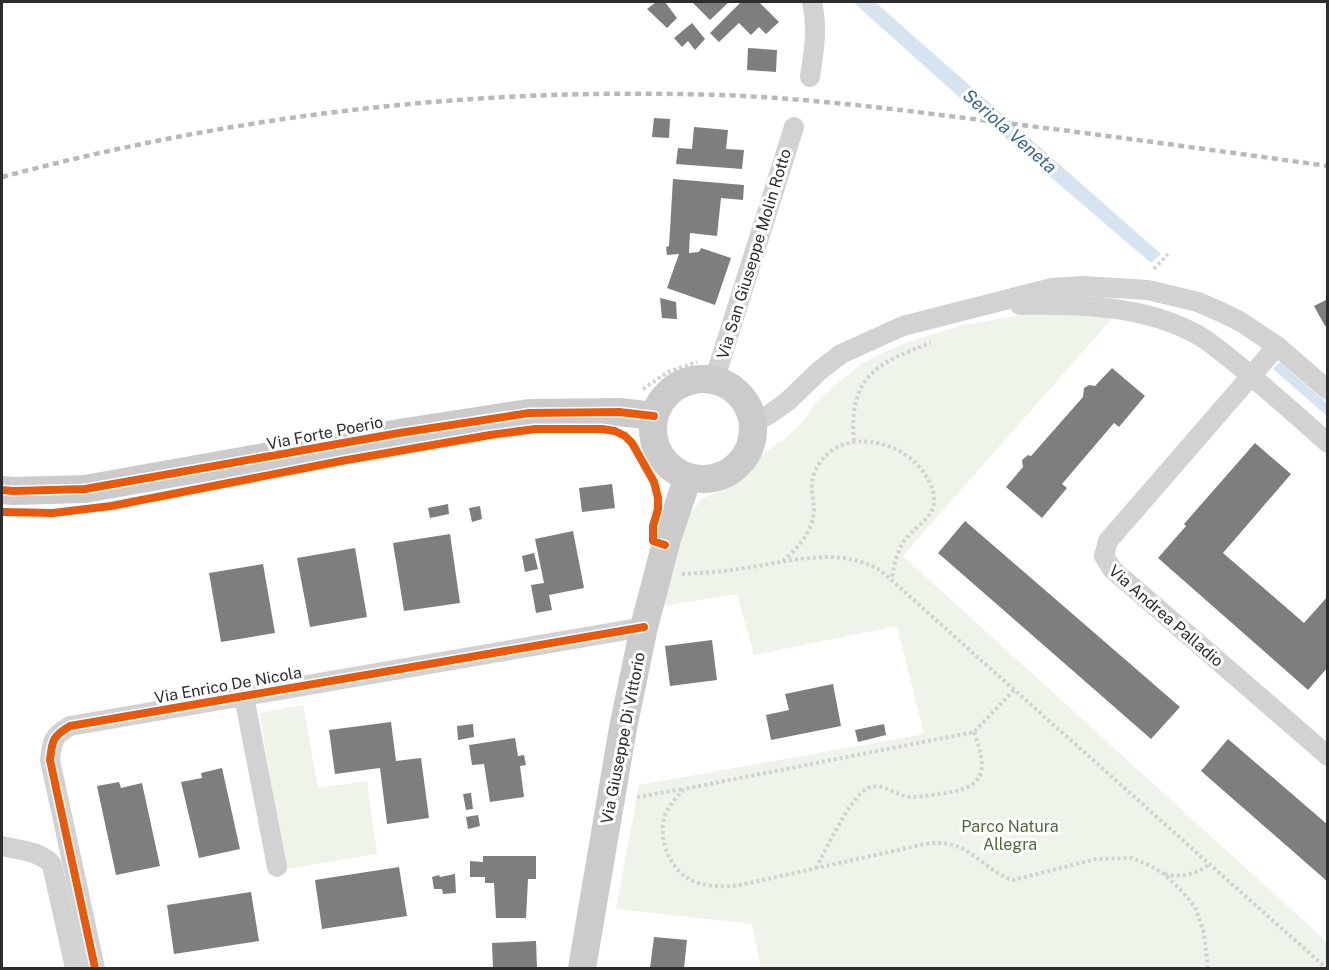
<svg xmlns="http://www.w3.org/2000/svg" width="1329" height="970" font-family="'Public Sans',sans-serif">
  <rect width="100%" height="100%" fill="#fff"/>
  <g fill="#eef4ea">
    <path d="M1063 313 1115 315 903 556 1327 942V968H761L752 924 616 909 639 785 924 734 897 626 754 655 737 594 664 606 677 544 691 512 703 498 733 485 745 476 761 455 786 438 805 419 813 406 825 394 861 364 882 353 908 342 963 325 1021 315Z"/>
    <path d="M303 705 318 788 367 781 377 854 286 869 259 713Z"/>
  </g>
  <g fill="#d6e4f2">
    <path d="M853 2H875L1161 254 1151 263 998 132Z"/>
    <path d="M1280 362 1327 403V416L1273 369Z"/>
  </g>
  <g fill="#7e7e7e">
    <path d="M656 2H665L677 18 667 28 647 9Z"/>
    <path d="M692 2H729L710 20Z"/>
    <path d="M741 2H759L779 22 766 34 759 27 751 35 739 23 719 42 710 33Z"/>
    <path d="M692 23 705 39 695 50 688 41 682 47 674 38Z"/>
    <path d="M748 48 777 50 776 72 747 70Z"/>
    <path d="M654 118 670 119 669 138 652 137Z"/>
    <path d="M694 127 728 130 726 149 744 150 742 169 676 164 678 148 692 149Z"/>
    <path d="M673 179 744 185 743 200 721 198 717 236 690 233 689 253 699 252 701 248 731 258 715 305 667 288 679 254 667 255 666 247 669 246Z"/>
    <path d="M660 298 676 302 677 319 662 318Z"/>
    <path d="M1328 299V325L1325 326 1314 306Z"/>
    <path d="M1112 368 1145 396 1119 427 1114 423 1062 484 1067 488 1042 518 1006 487 1023 467 1022 460 1028 455 1031 456 1083 397 1084 388 1089 385 1095 386Z"/>
    <path d="M1255 443 1291 474 1223 553 1304 623 1328 596V667L1308 690 1158 558 1186 526 1184 524Z"/>
    <path d="M612 484 615 508 582 512 579 488Z"/>
    <path d="M448 504 449 514 430 518 428 508Z"/>
    <path d="M480 506 482 519 472 522 469 508Z"/>
    <path d="M965 521 1180 707 1151 739 938 553Z"/>
    <path d="M573 531 584 588 549 595 552 610 536 613 531 585 544 583 535 539Z"/>
    <path d="M450 534 460 603 404 611 393 543Z"/>
    <path d="M355 548 367 617 310 627 297 558Z"/>
    <path d="M534 553 538 569 525 572 522 556Z"/>
    <path d="M263 564 275 633 221 642 209 573Z"/>
    <path d="M712 640 717 680 670 686 665 646Z"/>
    <path d="M833 684 841 726 771 740 766 715 789 710 785 694Z"/>
    <path d="M391 722 396 761 421 758 429 818 387 824 380 768 335 774 329 730Z"/>
    <path d="M473 724 474 737 458 740 457 726Z"/>
    <path d="M884 724 886 735 858 742 855 730Z"/>
    <path d="M515 738 518 756 524 755 526 765 520 766 524 797 490 802 484 764 472 765 469 745Z"/>
    <path d="M1228 739 1328 825V882L1201 771Z"/>
    <path d="M222 768 240 849 199 858 181 782 202 778 201 773Z"/>
    <path d="M119 782 121 788 142 783 160 866 116 875 97 786Z"/>
    <path d="M471 793 473 809 466 810 463 794Z"/>
    <path d="M478 815 480 826 468 829 466 817Z"/>
    <path d="M483 856H536V879H528L526 918H496L494 883H485V877H470V861L483 862Z"/>
    <path d="M399 867 407 916 322 929 315 880Z"/>
    <path d="M455 874 456 893 443 894 442 889H434L432 877 439 875 440 877Z"/>
    <path d="M251 892 259 941 174 954 167 905Z"/>
    <path d="M654 937 687 940 684 968H650Z"/>
    <path d="M536 941 537 968H493L492 943Z"/>
  </g>
  <g fill="none" stroke-linecap="round" stroke-linejoin="round">
    <g stroke="#d2d2d2" stroke-width="4" stroke-dasharray="3 3" stroke-linecap="butt">
      <path d="M1154 269 1168 254"/>
      <path d="M643 389 668 372 697 362"/>
      <path d="M854 441C848 378 877 362 931 343"/>
      <path d="M783 561C797 549 813 531 814 511 814 499 809 486 814 474 829 433 881 434 911 459 923 469 935 485 934 502 934 518 913 528 904 541 897 552 893 567 892 580"/>
      <path d="M682 574C701 573 720 572 738 569 786 563 835 545 880 570L1326 968"/>
      <path d="M1014 690 974 732 684 789C676 798 667 807 664 819 658 843 673 876 698 883 711 887 726 887 740 885L925 844C934 843 944 842 953 845 976 852 991 874 1013 880L1096 859 1132 858 1149 865 1164 874 1180 889 1195 907 1204 933 1208 968"/>
      <path d="M637 797 683 789"/>
      <path d="M816 868C826 850 851 795 868 788 883 781 896 797 912 797 920 797 930 795 939 794 985 788 989 774 974 732"/>
      <path d="M1165 874C1178 878 1199 874 1209 864"/>
    </g>
    <g stroke="#d2d2d2" stroke-width="20">
      <path d="M810 77C814 51 818 28 812 2"/>
      <path d="M1020 305C1079 304 1144 305 1198 335 1212 343 1225 355 1238 365 1268 390 1298 416 1328 443"/>
      <path d="M1277 346 1108 541 1104 556 1112 569 1328 756"/>
      <path d="M713 380 718 368 794 127"/>
      <path d="M753 423 770 414 788 401 819 371 841 354 903 326 1052 288 1083 286 1148 290 1198 302 1223 313 1241 322 1277 346 1328 390"/>
      <path d="M244 696 277 867"/>
      <path d="M2 846C17 850 42 851 52 865L75 968"/>
      <path d="M95 968 50 760C52 740 53 736 70 726L644 627"/>
    </g>
    <g stroke="#cbcbcb" stroke-width="28">
      <circle cx="703" cy="429" r="50"/>
      <path d="M2 490 13 491 85 489 399 433 529 413 619 412 654 416"/>
      <path d="M582 968 623 728 644 627 667 539 688 477"/>
    </g>
    <path stroke="#b9b9b9" stroke-width="4.5" stroke-dasharray="6 4.5" stroke-linecap="butt" d="M2 177C239 114 474 87 720 95 807 98 894 109 981 120 1097 134 1212 150 1328 166"/>
    <g stroke="#fff" stroke-width="11">
      <g id="cycleway">
        <path d="M2 490 13 491 85 489 399 433 529 413 619 412 654 416"/>
        <path d="M2 512 53 513 111 506 341 461 490 435 535 429H602L615 431 625 436 632 443 654 482 658 498V509L653 526V541L665 545"/>
        <path d="M95 968 50 760C52 740 53 736 70 726L644 627"/>
      </g>
    </g>
    <use href="#cycleway" stroke="#e8590c" stroke-width="8"/>
  </g>
  <g text-anchor="middle" dominant-baseline="central" stroke-width="6" stroke-linejoin="round" paint-order="stroke">
    <g font-size="16" fill="#2d2d2d" stroke="#fff">
      <text transform="translate(754 254) rotate(-73)">Via San Giuseppe Molin Rotto</text>
      <text transform="translate(325 433) rotate(-11)">Via Forte Poerio</text>
      <text transform="translate(1166 616) rotate(41)">Via Andrea Palladio</text>
      <text transform="translate(228 685) rotate(-10)">Via Enrico De Nicola</text>
      <text transform="translate(623 738) rotate(-79)">Via Giuseppe Di Vittorio</text>
    </g>
    <g font-size="16" fill="#4b6a38" stroke="#fff">
      <text x="1010" y="826">Parco Natura<tspan x="1010" dy="18">Allegra</tspan></text>
    </g>
    <g font-size="18" font-style="italic" fill="#376792" stroke="#fff">
      <text transform="translate(1010 131) rotate(41)">Seriola Veneta</text>
    </g>
  </g>
  <rect width="1329" height="970" fill="none" stroke="#2d2d2d" stroke-width="6"/>
</svg>
